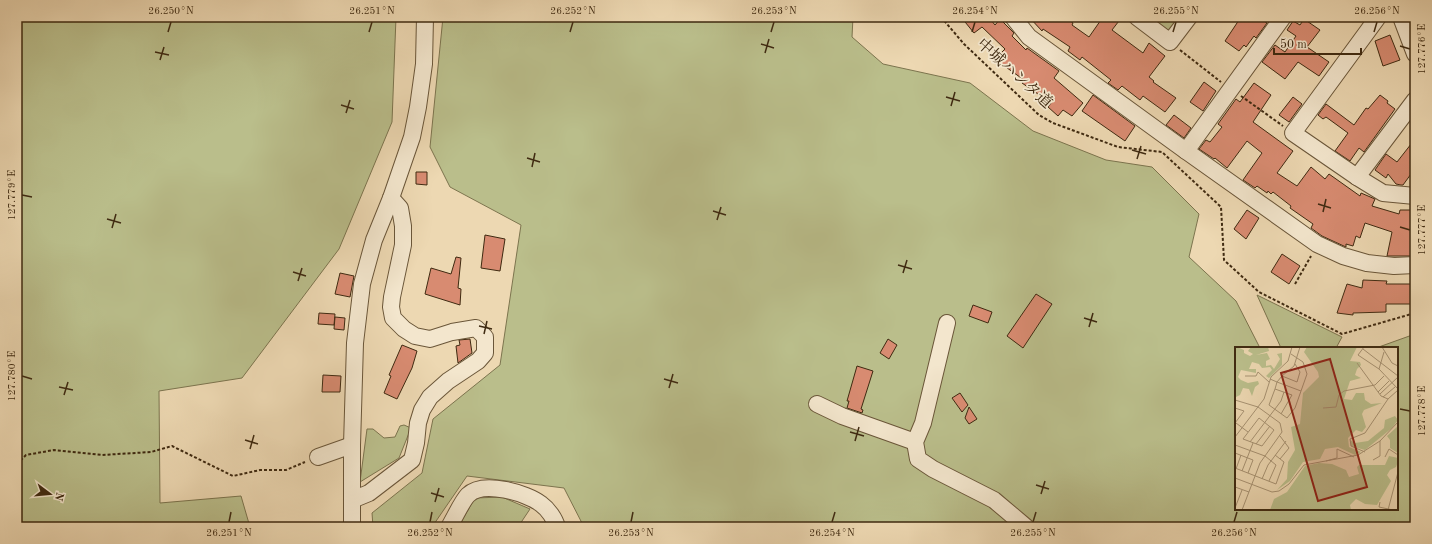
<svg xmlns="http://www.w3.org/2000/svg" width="1432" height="544" font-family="'Old Standard TT','Noto Serif JP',serif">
  <rect width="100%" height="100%" fill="#edd8b2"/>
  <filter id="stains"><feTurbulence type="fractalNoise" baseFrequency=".005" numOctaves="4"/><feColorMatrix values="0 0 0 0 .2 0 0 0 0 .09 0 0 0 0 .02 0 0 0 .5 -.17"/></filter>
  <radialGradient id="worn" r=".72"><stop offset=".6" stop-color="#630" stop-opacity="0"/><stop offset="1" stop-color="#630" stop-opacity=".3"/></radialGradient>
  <g fill="#babe8b" stroke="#7c744e">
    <path d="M17 17H396L392 122 339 249 242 378 159 391 160 503 241 496 250 527H17Z"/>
    <path d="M443 17H853L852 37 883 64 970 83 1033 131 1106 160 1152 167 1199 214 1189 257 1236 301 1260 348H1236V509H1397V348H1376L1415 334V527H584L564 488 467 476 432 527H373L372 513 422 473 433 419 500 365 521 225 450 187 430 147Z"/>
    <path d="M1137 17H1189L1170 42Z"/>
    <path d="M1257 295 1342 337 1336 348H1281Z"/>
    <path d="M404 425 411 428 399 458 360 482 367 429H373L384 438 395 437 400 426Z"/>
    <path d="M502 497 530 509 520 524 509 527H458L475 498Z"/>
  </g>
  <g fill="#d88b71" stroke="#3f2a11">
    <path d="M961 17H995L991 20 995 25 1000 19 1014 33 1012 36 1026 50 1027 48 1059 71 1054 78 1083 103 1072 116 1063 110 1058 116 1048 107 1051 103 1022 83 1024 80 1003 65 1002 66 995 59 1005 49 982 27 974 33Z"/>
    <path d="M1029 17H1065L1073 23 1072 25 1089 37 1103 17H1122L1112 30 1143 53 1149 43 1165 56 1149 77 1154 81 1153 82 1176 98 1165 112 1143 96 1140 100 1122 86 1118 90 1108 83 1111 80 1082 57 1080 60 1068 51 1070 47 1043 29 1042 31Z"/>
    <path d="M1241 17H1257L1267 23 1256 38 1254 36 1246 47 1244 45 1239 51 1225 41Z"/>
    <path d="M1304 19 1320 30 1307 47 1329 62 1319 76 1298 62 1285 79 1262 62 1275 45 1285 52 1296 36 1287 30 1293 21 1300 25Z"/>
    <path d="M1390 35 1400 60 1383 66 1375 41Z"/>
    <path d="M1204 82 1216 91 1203 111 1190 102Z"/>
    <path d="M1254 83 1271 95 1253 122 1293 151 1277 173 1297 186 1311 167 1325 179 1329 174 1360 196 1361 193 1375 199 1372 206 1399 214 1400 210H1415V243L1413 256H1387L1392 232 1365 223 1360 238 1356 236 1353 246 1346 244V247L1322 236 1311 228 1313 224 1290 208 1291 206 1273 192 1271 194 1268 191 1267 193 1257 186 1255 188 1243 180 1262 153 1247 141 1227 168 1215 158 1214 159 1199 149 1206 140 1210 142 1222 127 1218 124 1236 99 1240 102Z"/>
    <path d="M1093 95 1135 126 1125 141 1082 111Z"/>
    <path d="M1380 95 1388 101 1387 103 1395 109 1364 152 1359 148 1350 161 1335 151 1348 133 1326 117 1323 119 1318 115 1326 104 1354 125 1366 108 1368 109Z"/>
    <path d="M1293 97 1302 104 1289 122 1279 115Z"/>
    <path d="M1174 115 1191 128 1184 138 1166 125Z"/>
    <path d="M1415 139V177L1411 174 1403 185H1401L1396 184 1388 174 1386 178 1375 170 1386 154 1397 162Z"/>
    <path d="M416 172H427V185L416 184Z"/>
    <path d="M1247 210 1259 218 1246 239 1234 229Z"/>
    <path d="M485 235 505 239 500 271 481 268Z"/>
    <path d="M1282 254 1300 266 1289 284 1271 272Z"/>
    <path d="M456 257 461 258 458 288 461 289 460 305 425 294 431 268 451 274Z"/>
    <path d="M340 273 354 276 350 297 335 294Z"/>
    <path d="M1363 280 1387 281 1386 284H1415V304H1386V312L1353 313V315L1337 313 1347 284 1362 288Z"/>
    <path d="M1036 294 1052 304 1023 348 1007 336Z"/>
    <path d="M973 305 992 312 988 323 969 316Z"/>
    <path d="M319 313 335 314 334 325 318 324Z"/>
    <path d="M335 317 345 318 344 330 334 329Z"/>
    <path d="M470 339 472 353 458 363 456 346 460 345 459 340Z"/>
    <path d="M888 339 897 345 889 359 880 353Z"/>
    <path d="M402 345 417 351 412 368 397 399 384 393 391 376 389 375Z"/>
    <path d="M857 366 873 371 861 409 863 410 862 413 847 408 849 401H847Z"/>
    <path d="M323 375 341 376 340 392H322Z"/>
    <path d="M960 393 968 405 962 412 952 398Z"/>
    <path d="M969 407 977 419 969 424 965 418Z"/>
  </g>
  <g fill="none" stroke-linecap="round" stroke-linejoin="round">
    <g stroke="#6a5639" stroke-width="18">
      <g id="minor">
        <path d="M1013 17 1029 37 1186 151"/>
        <path d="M1137 17 1170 42 1189 17"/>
        <path d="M1283 17 1186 151 1317 244 1343 256 1367 263 1394 266 1415 265"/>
        <path d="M1378 17 1293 133 1357 177 1383 193 1415 196"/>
        <path d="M1401 17 1415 54"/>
        <path d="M1357 177 1415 100"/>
        <path d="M947 323 923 423 915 442 918 459 933 469 994 500 1026 527"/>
        <path d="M817 404 842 416 915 442"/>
        <path d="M318 457 352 445"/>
        <path d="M352 500 369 493 412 460 416 443 418 423 422 410 430 397 448 381 478 361 485 353V337L476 328 452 332 430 339 415 336 404 329 393 318 391 307 392 297 403 245V226L400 208 391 198"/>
        <path d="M352 527V445L355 343 362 284 374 240 391 198 412 137 418 107 424 64 425 17"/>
        <path d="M449 527C454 519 462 501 468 495 483 480 527 493 541 504 548 509 555 519 557 527"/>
      </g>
    </g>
    <g stroke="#3f2a11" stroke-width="2" stroke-dasharray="3 2" stroke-linecap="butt">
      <path d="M941 17 964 44 1039 115 1053 123 1118 147 1162 152 1221 207 1224 260 1259 292 1342 334 1415 313"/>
      <path d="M1180 50 1221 82"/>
      <path d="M1241 96 1283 126"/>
      <path d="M1295 284 1311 256"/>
      <path d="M17 464 26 455 54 450 102 455 151 452 172 446 233 476 260 470H286L305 462"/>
    </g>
    <use href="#minor" stroke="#f3e6cd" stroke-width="16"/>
  </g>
  <path fill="none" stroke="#3f2a11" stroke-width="1.5" d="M168 32 171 22M369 32 372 22M570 32 573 22M771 32 774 22M972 32 975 22M1173 32 1176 22M1374 32 1377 22M761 44 774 48M1400 46 1410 49M155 52 169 55M765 53 769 39M160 60 164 47M946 97 960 101M341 105 354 109M951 106 955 92M346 113 350 100M1132 150 1146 154M527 158 540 162M1137 159 1141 146M532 167 535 153M22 195 32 197M1318 204 1331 208M713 211 726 215M1323 212 1326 199M107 219 121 223M717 220 721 207M1400 227 1410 230M112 228 116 214M898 265 912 269M293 272 306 276M903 273 907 260M298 281 302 268M1084 318 1097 322M479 326 492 329M1089 327 1093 313M484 334 487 321M22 376 32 379M664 379 678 383M59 387 73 390M669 388 673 374M64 395 68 382M1400 409 1410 411M850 432 864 436M245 440 258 444M855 441 859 427M250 449 254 435M1036 485 1049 489M431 493 444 497M1041 494 1045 481M435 502 439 488M229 522 231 512M430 522 432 512M631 522 633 512M832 522 835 512M1033 522 1036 512M1234 522 1237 512"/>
  <g text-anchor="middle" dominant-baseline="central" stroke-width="3.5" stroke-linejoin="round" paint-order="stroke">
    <g font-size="16" fill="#3f2a11" stroke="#f3e6cd">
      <text transform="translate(1014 74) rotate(42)">中城ハンタ道</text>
    </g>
  </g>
  <g transform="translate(1235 347)">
    <rect width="163" height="163" fill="#edd8b2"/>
    <path d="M2 0 9 3V6L15 9 18 7 13 4 16 0H33L34 4 21 8 32 6 35 12 31 14V19L36 18 39 22 45 12 42 7 47 6V18L34 31 31 29 37 23 35 20 27 21 24 17 17 15 14 22H21V26L6 23 3 30 6 33 13 36 23 34 24 37 20 40 17 49 14 42 8 41 5 48 1 50 0 47V1ZM72 0H122L115 14 125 15 126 18 122 22 120 28 126 31 115 34 109 52 117 53 121 46H129L130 53 136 57 147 56 129 63 127 67 131 80 127 85 121 83 113 91 114 100 126 105 120 108 103 100 90 102 85 112 68 115 55 134 42 143 52 132 53 115 60 103 56 80 65 77 68 46 84 30 83 25 69 5ZM160 69 163 73 157 81 130 103 116 99 115 93 120 96 133 94 149 81 150 73ZM163 79V106L155 101V93L152 89ZM154 109 163 111V115L161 120 155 123 152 128 156 134 142 158 130 157 121 152 115 158 116 163H35L39 152 52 145 70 119 84 116 97 117 111 123 114 130 124 127 122 120 124 118H150Z" fill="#babe8b"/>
    <path fill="none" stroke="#a79272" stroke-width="1" d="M129 0 123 8 144 22 163 42M147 0 157 16 163 19M128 2 163 29M122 16 146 49 153 52M60 17 65 25 62 35 47 29 59 19 65 0M144 22 149 5M10 29H21L23 25 34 35M35 32 42 35 47 29M40 42 34 58 52 71 60 61 66 44M143 45 154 34M145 47 163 30M148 50 160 40M0 53 23 60M0 61 9 64 0 76M88 61 101 60 104 48 109 44 140 38 149 29M46 67 57 48 40 42 42 35 66 44 72 27 68 15 56 7M24 71 39 83 27 99 8 92ZM1 76 13 85M0 90 29 52 36 30 53 14 57 0M15 95 46 54 49 45M21 97 35 79M0 98 30 109 41 118 34 134M130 105 116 99 115 92 130 86 153 52 163 43M0 106 18 113 13 126M150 110 154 102 163 108M45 112 54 101 45 89M138 113 145 109V94M91 114 102 111V102L119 110M0 121 41 137 49 115 40 108M1 122 6 108M7 124 18 96M0 131 37 145 44 144 54 137 69 118 123 108 145 94 163 75M27 132 33 118 51 94M0 140 14 145M145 155 144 160 158 163M0 161 7 143M7 163 25 116 47 85 45 76 23 60M153 163 163 125"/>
    <path fill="#8f2418" fill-opacity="0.15" stroke="#8f2418" stroke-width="2" d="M95 12 132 140 83 154 46 26Z"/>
    <rect width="163" height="163" fill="none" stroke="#3f2a11" stroke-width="2"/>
  </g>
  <rect width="1432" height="544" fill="none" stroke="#edd8b2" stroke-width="44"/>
  <g transform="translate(50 494) rotate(106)" stroke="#f3e6cd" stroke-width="3" paint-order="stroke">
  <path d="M0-3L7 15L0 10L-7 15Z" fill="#3f2a11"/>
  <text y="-6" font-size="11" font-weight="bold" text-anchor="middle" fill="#3f2a11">N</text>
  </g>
  <path d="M1274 48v6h87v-6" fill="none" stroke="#3f2a11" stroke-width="2"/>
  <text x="1280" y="48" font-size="12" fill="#3f2a11" stroke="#f3e6cd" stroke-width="3" paint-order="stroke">50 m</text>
  <rect x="22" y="22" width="1388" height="500" fill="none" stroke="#3f2a11" stroke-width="1.5"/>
  <g font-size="10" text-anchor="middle" fill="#3f2a11">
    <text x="171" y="14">26.250°N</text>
    <text x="372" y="14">26.251°N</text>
    <text x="573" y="14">26.252°N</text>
    <text x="774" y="14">26.253°N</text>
    <text x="975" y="14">26.254°N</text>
    <text x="1176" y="14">26.255°N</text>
    <text x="1377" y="14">26.256°N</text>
    <text transform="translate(1421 49) rotate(-90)" y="4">127.776°E</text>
    <text transform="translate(11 195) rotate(-90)" y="4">127.779°E</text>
    <text transform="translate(1421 230) rotate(-90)" y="4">127.777°E</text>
    <text transform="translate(11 376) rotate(-90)" y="4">127.780°E</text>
    <text transform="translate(1421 411) rotate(-90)" y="4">127.778°E</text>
    <text x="229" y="536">26.251°N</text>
    <text x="430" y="536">26.252°N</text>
    <text x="631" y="536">26.253°N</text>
    <text x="832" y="536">26.254°N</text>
    <text x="1033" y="536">26.255°N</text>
    <text x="1234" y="536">26.256°N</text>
  </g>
  <rect width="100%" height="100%" filter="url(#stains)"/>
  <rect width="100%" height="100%" fill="url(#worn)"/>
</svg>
